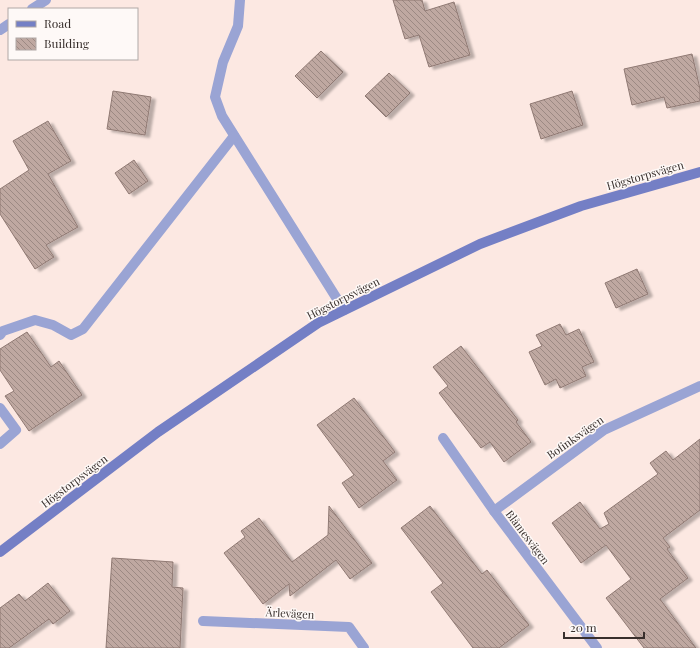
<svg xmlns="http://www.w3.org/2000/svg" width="700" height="648" font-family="'Playfair Display',serif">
  <defs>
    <pattern id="building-back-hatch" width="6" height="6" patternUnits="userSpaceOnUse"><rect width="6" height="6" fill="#bfa8a1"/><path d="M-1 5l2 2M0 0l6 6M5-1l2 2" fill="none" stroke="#9c8983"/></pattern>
    <filter id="shadow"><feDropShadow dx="4.5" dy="2.5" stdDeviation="1" flood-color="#0004"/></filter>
  </defs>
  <rect width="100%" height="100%" fill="#fce8e2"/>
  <g fill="url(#building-back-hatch)" stroke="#8f7973" filter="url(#shadow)">
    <path d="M393 0H422L425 11 454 2 470 55 429 67 419 35 405 39Z"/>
    <path d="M321 51 343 72 317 98 295 76Z"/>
    <path d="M692 54 700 89V101L667 108 664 97 632 105 624 69Z"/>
    <path d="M389 73 410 93 386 117 365 96Z"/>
    <path d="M113 91 151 97 145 135 107 129Z"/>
    <path d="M572 91 583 125 541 139 530 104Z"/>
    <path d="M48 121 71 161 48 174 78 227 46 245 54 257 35 269 0 214V189L29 170 13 141Z"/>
    <path d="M134 160 148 181 129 194 115 173Z"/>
    <path d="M637 269 648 294 616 308 605 283Z"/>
    <path d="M560 324 566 335 579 329 594 362 582 367 586 376 560 388 556 379 545 385 529 352 542 346 536 335Z"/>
    <path d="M27 332 51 367 59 361 82 395 29 431 5 396 14 391 0 370V349Z"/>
    <path d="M461 346 518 420 516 422 531 442 504 462 490 442 481 448 439 393 448 386 433 367Z"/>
    <path d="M354 398 395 452 383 461 397 480 359 508 342 483 354 475 317 425Z"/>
    <path d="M700 439V510L663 538 670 547 667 549 688 578 660 599 696 648H644L606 598 631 579 606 545 581 563 552 523 580 502 600 529 609 524 604 513 658 474 650 463 666 451 673 460Z"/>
    <path d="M329 506 372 563 350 579 336 560 290 596 289 584 263 604 224 553 245 537 241 531 259 518 292 562 328 535Z"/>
    <path d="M430 506 482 574 487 570 529 625 499 648H473L431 592 443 583 401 528Z"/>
    <path d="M112 558 173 562 172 587 183 588 180 648H106Z"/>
    <path d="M48 583 70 611 53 624 49 619 9 648H0V608L19 594 25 601Z"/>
  </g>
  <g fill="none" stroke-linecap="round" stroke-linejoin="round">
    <g stroke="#9aa4d4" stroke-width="10">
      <path d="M240 0 238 26 223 62 215 97 222 116 344 310"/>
      <path d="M0 335 3 331 35 320 53 325 71 335 83 329 234 136"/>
      <path d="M0 408 16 430 0 444"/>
    </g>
    <g stroke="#9aa4d4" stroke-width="10">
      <path d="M32 9 46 0"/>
      <path d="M0 30 9 24"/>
      <path d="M443 438 494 511 597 648"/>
      <path d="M494 511 604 430 700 386"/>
      <path d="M203 621 349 627 364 648"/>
    </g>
    <path stroke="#747fc5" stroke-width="10" d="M0 552 158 432 318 323 480 244 581 206 700 172"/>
  </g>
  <g text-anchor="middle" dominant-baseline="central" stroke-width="3" stroke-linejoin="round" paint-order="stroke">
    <g font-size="11" fill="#382f2c" stroke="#fef9f7">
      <text transform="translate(645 175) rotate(-16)">Högstorpsvägen</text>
      <text transform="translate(343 298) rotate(-27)">Högstorpsvägen</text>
      <text transform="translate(575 437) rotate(-35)">Bofinksvägen</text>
      <text transform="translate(74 481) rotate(-37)">Högstorpsvägen</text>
      <text transform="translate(528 537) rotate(53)">Blåmesvägen</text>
      <text transform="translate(290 613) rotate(3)">Ärlevägen</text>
    </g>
  </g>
  <rect x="8" y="8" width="130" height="52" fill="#fef9f7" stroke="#afa8a6"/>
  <rect x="16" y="21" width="20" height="6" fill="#747fc5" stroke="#afa8a6"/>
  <text x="44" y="28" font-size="12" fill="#382f2c">Road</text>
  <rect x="16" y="38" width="20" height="12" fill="url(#building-back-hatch)" stroke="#afa8a6"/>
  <text x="44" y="48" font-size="12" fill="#382f2c">Building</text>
  <path d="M564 632v6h80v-6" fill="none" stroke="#382f2c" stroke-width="2"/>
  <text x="570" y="632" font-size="12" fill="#382f2c" stroke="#fef9f7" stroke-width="3" paint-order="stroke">20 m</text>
</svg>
